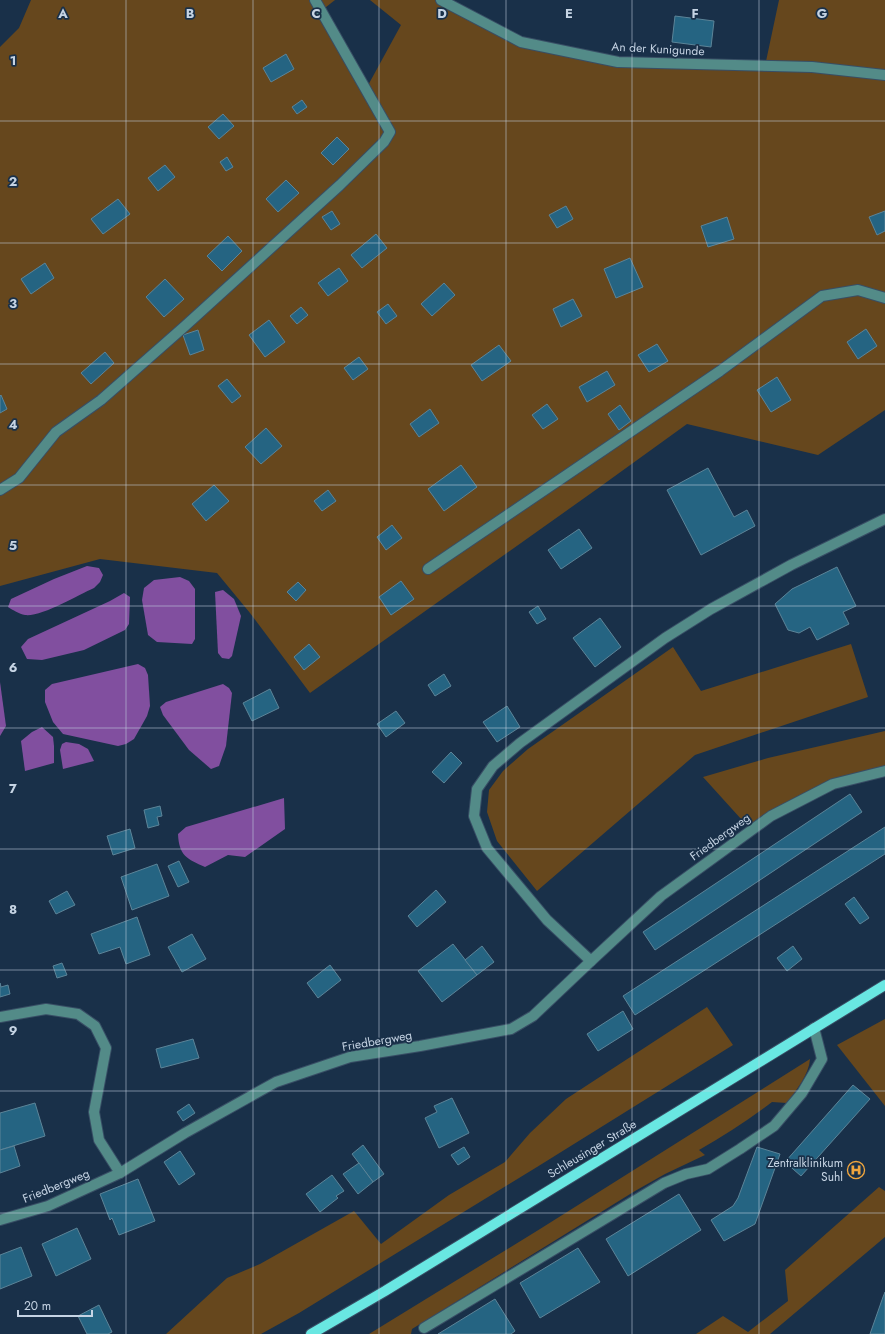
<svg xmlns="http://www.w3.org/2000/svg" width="885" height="1334" font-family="Jost,sans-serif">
  <rect width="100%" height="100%" fill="#193049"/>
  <g fill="#66471d">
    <path d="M31 0H335L321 11 366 89 401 25 370 0H441L521 42 618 62 765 66 779 0H885V410L818 455 687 424 597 489 310 693 250 613 217 573 100 559 0 586V47L19 28Z"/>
    <path d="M851 644 868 697 695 755 537 891 497 841 487 812 489 790 503 771 528 749 673 647 701 691Z"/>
    <path d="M885 731V771L833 784 751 830 703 777 768 758Z"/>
    <path d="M707 1007 733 1045 537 1167 299 1313 261 1334H166L227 1278 260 1264 354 1211 381 1244 449 1195 505 1162 530 1133 566 1099Z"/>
    <path d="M885 1019V1106L837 1045Z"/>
    <path d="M810 1059C809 1075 796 1090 787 1103L772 1102C749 1120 724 1136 699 1150L705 1155 665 1174 635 1191 412 1329 411 1334H369L540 1229Z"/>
    <path d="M879 1187 885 1191V1237L770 1334H696L723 1316 748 1332 788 1301 785 1270Z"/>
  </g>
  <g fill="#814f9f">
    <path d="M87 566 99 568 103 575 100 582 94 588C78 595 42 617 25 615 19 614 13 610 8 607L11 599 54 579Z"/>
    <path d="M180 577 189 581 195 589V639L192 644 157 642 148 635 142 600 144 588 154 580Z"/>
    <path d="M223 590 234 599 241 616 232 656 229 659 222 658 218 653 215 592Z"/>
    <path d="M124 593 130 597 129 624 125 630 84 650 42 660 27 659 21 647 28 639 110 601Z"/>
    <path d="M138 664 145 668 148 675 150 706 147 716 134 739 126 744 118 746 63 734 53 722 45 702V690L52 684Z"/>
    <path d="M0 682 6 726 0 736Z"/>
    <path d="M223 684 229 688 232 693 226 746 219 766 211 769 189 750 163 715 160 707 166 702Z"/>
    <path d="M42 727 53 737 54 746V763L25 771 21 741 32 732Z"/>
    <path d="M66 742 79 744 88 749 94 761 63 769 60 750 62 744Z"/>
    <path d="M284 798 285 829 245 857 228 855 205 867C187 859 179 856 178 834L186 827Z"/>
  </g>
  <g fill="#256482" stroke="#5c8498">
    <path d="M675 16 714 21 711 47 672 42Z"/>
    <path d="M286 54 294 69 271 82 263 68Z"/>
    <path d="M302 100 307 107 297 114 292 107Z"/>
    <path d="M223 114 234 126 219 139 208 127Z"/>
    <path d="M337 137 349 149 333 165 321 153Z"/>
    <path d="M227 157 233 167 226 171 220 162Z"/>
    <path d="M165 165 175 177 158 191 148 178Z"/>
    <path d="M286 180 299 193 278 212 266 199Z"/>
    <path d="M118 199 130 214 103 234 91 219Z"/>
    <path d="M566 206 573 219 557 228 549 215Z"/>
    <path d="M332 211 340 224 331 230 322 217Z"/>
    <path d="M885 211V231L877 235 869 217Z"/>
    <path d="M727 217 734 239 708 247 701 226Z"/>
    <path d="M376 234 387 248 362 268 351 255Z"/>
    <path d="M228 236 242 251 222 271 207 256Z"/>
    <path d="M630 258 643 287 616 298 604 269Z"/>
    <path d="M45 263 54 278 31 294 21 279Z"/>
    <path d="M339 268 348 281 328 296 318 283Z"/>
    <path d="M165 279 184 299 164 317 146 297Z"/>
    <path d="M444 283 455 295 432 316 421 304Z"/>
    <path d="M573 299 582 316 561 327 553 309Z"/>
    <path d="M388 304 397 316 386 324 377 312Z"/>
    <path d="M301 307 308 315 297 324 290 316Z"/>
    <path d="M269 320 285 342 265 357 249 335Z"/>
    <path d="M866 329 877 346 858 359 847 342Z"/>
    <path d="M198 330 204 350 190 355 183 335Z"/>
    <path d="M657 344 668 361 649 372 638 355Z"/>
    <path d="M499 345 511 361 482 381 471 365Z"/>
    <path d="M105 352 114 363 91 384 81 373Z"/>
    <path d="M359 357 368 369 353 380 344 368Z"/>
    <path d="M607 371 615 385 587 402 579 387Z"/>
    <path d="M777 377 791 400 771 412 757 390Z"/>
    <path d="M227 379 241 396 232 403 218 386Z"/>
    <path d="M1 395 7 409 0 413V396Z"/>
    <path d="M547 404 558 419 543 429 532 415Z"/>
    <path d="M620 405 631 421 619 430 608 414Z"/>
    <path d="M430 409 439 423 419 437 410 424Z"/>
    <path d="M266 428 282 446 261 464 245 447Z"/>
    <path d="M461 465 477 487 444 511 428 489Z"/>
    <path d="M708 468 734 517 747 510 755 526 701 555 667 490Z"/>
    <path d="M214 485 229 501 206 521 192 504Z"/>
    <path d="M328 490 336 501 322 511 314 501Z"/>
    <path d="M392 525 402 538 386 550 377 537Z"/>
    <path d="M579 529 592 548 561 569 548 550Z"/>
    <path d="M837 567 856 606 843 612 849 624 817 640 810 627 799 633 788 630 775 604 792 589Z"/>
    <path d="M401 581 414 599 391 615 379 597Z"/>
    <path d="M298 582 306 590 296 601 287 592Z"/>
    <path d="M538 606 546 619 537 624 529 612Z"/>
    <path d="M600 618 621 647 595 667 573 638Z"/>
    <path d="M309 644 320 657 304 670 294 657Z"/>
    <path d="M444 674 451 686 435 696 428 685Z"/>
    <path d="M270 689 279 708 252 721 243 703Z"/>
    <path d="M507 706 520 727 497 742 483 722Z"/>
    <path d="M396 711 405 723 386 737 377 724Z"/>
    <path d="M451 752 462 763 444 783 432 772Z"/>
    <path d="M850 794 862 812 655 950 643 932Z"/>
    <path d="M160 806 162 816 157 817 159 825 148 828 144 810Z"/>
    <path d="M885 827V854L635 1015 623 996Z"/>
    <path d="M130 829 135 848 113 855 107 836Z"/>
    <path d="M179 861 189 882 178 887 168 866Z"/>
    <path d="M157 864 169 896 132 910 121 877Z"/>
    <path d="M436 890 446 902 417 927 408 916Z"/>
    <path d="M67 891 75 905 56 914 49 901Z"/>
    <path d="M854 897 869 918 860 924 845 904Z"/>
    <path d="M137 917 150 955 126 964 120 947 99 954 91 934Z"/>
    <path d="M192 934 206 959 182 972 168 947Z"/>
    <path d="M453 944 477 975 442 1002 418 971Z"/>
    <path d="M482 946 494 962 477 975 465 960Z"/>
    <path d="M793 946 802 959 787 971 777 958Z"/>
    <path d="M62 963 67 975 57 978 53 966Z"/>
    <path d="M330 965 341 980 318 998 307 983Z"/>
    <path d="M0 983 1 987 8 985 10 994 0 997Z"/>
    <path d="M623 1011 633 1029 598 1051 587 1034Z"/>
    <path d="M193 1039 199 1058 161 1068 156 1049Z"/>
    <path d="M853 1085 870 1099 801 1176 785 1162Z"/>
    <path d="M452 1098 469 1133 439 1148 425 1118 437 1112 434 1106Z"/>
    <path d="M35 1103 45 1136 0 1150V1113Z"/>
    <path d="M189 1104 195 1113 183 1121 177 1112Z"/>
    <path d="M363 1145 384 1174 373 1182 352 1154Z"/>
    <path d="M14 1146 20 1166 0 1173V1150Z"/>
    <path d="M464 1147 470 1157 458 1165 451 1155Z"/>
    <path d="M757 1147 780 1154 755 1224 724 1241 711 1220 733 1206 738 1198Z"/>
    <path d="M180 1151 195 1174 179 1185 164 1162Z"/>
    <path d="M359 1163 373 1182 358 1194 343 1174Z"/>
    <path d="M332 1175 344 1191 336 1196 338 1198 320 1212 306 1194Z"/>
    <path d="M138 1179 155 1221 119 1235 112 1218 110 1220 100 1194Z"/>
    <path d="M679 1194 701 1230 628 1276 606 1239Z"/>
    <path d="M77 1228 91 1259 56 1276 42 1244Z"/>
    <path d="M21 1247 32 1276 0 1289V1255Z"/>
    <path d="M578 1248 600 1282 540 1318 520 1283Z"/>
    <path d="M885 1292V1334H870L883 1297Z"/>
    <path d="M495 1299 515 1331 511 1334H438Z"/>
    <path d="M99 1305 112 1332 108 1334H87L78 1316Z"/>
  </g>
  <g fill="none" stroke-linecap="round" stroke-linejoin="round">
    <g stroke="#384e65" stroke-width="12">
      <g id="minor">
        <path d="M441 0 521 42 618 62 812 67 885 75"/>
        <path d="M0 490 19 478 56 432 101 400 185 326 340 185 384 142 390 132 315 0"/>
        <path d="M428 569 720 371 822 296 858 290 885 298"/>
        <path d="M591 961 547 920 487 848 474 816 477 789 493 766 520 743 665 638 711 609 791 565 885 519"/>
        <path d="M0 1017 46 1009 78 1014 95 1026 106 1048 94 1112 99 1140 120 1173"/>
        <path d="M0 1220 48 1206 120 1173 185 1133 276 1082 350 1057 420 1046 511 1029 533 1016 591 961 661 896 771 816 833 784 885 771"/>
        <path d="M424 1328 664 1183 686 1174 708 1169 740 1149 774 1126 802 1093 822 1059 814 1028"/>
      </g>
    </g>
    <g stroke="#384e65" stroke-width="12">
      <path id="major" d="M311 1334 385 1291 885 985"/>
    </g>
    <use href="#minor" stroke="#538b88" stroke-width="10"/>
    <use href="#major" stroke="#69e7e2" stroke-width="10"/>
  </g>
  <path fill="none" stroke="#c6d4e4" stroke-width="1" stroke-opacity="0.55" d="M126 0V1334M253 0V1334M379 0V1334M506 0V1334M632 0V1334M759 0V1334M0 121H885M0 243H885M0 364H885M0 485H885M0 606H885M0 728H885M0 849H885M0 970H885M0 1091H885M0 1213H885"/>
  <defs>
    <g id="hospital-ring" transform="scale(0.9)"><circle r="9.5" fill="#193049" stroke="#f0a63e" stroke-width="1.5"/><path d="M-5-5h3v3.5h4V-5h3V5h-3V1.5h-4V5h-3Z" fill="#f0a63e"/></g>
  </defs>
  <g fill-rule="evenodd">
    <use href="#hospital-ring" x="856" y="1170"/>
  </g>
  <g text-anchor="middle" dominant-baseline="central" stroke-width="3.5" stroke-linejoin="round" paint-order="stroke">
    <g font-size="12" fill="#c6d4e4" stroke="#193049">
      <text transform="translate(658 49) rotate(3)">An der Kunigunde</text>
      <text transform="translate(720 837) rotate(-36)">Friedbergweg</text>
      <text transform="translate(377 1041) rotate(-10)">Friedbergweg</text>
      <text transform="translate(592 1149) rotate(-31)">Schleusinger Straße</text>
      <text transform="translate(56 1186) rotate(-22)">Friedbergweg</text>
    </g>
    <g font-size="12" fill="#c6d4e4" stroke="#193049" text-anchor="end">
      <text x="843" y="1163">Zentralklinikum<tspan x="843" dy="14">Suhl</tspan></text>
    </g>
  </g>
  <g font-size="13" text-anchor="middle" font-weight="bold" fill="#c6d4e4" stroke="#193049" stroke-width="3.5" stroke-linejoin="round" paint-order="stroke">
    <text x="63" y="18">A</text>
    <text x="190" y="18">B</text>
    <text x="316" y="18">C</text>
    <text x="442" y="18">D</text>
    <text x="569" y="18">E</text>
    <text x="695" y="18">F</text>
    <text x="822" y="18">G</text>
    <text x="13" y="65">1</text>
    <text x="13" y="186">2</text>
    <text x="13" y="308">3</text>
    <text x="13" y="429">4</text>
    <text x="13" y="550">5</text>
    <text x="13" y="672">6</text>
    <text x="13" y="793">7</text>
    <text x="13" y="914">8</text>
    <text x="13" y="1035">9</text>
  </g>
  <path d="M18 1310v6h74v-6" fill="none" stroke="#c6d4e4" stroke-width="2"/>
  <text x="24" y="1310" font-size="12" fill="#c6d4e4" stroke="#193049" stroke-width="3" paint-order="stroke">20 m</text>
</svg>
